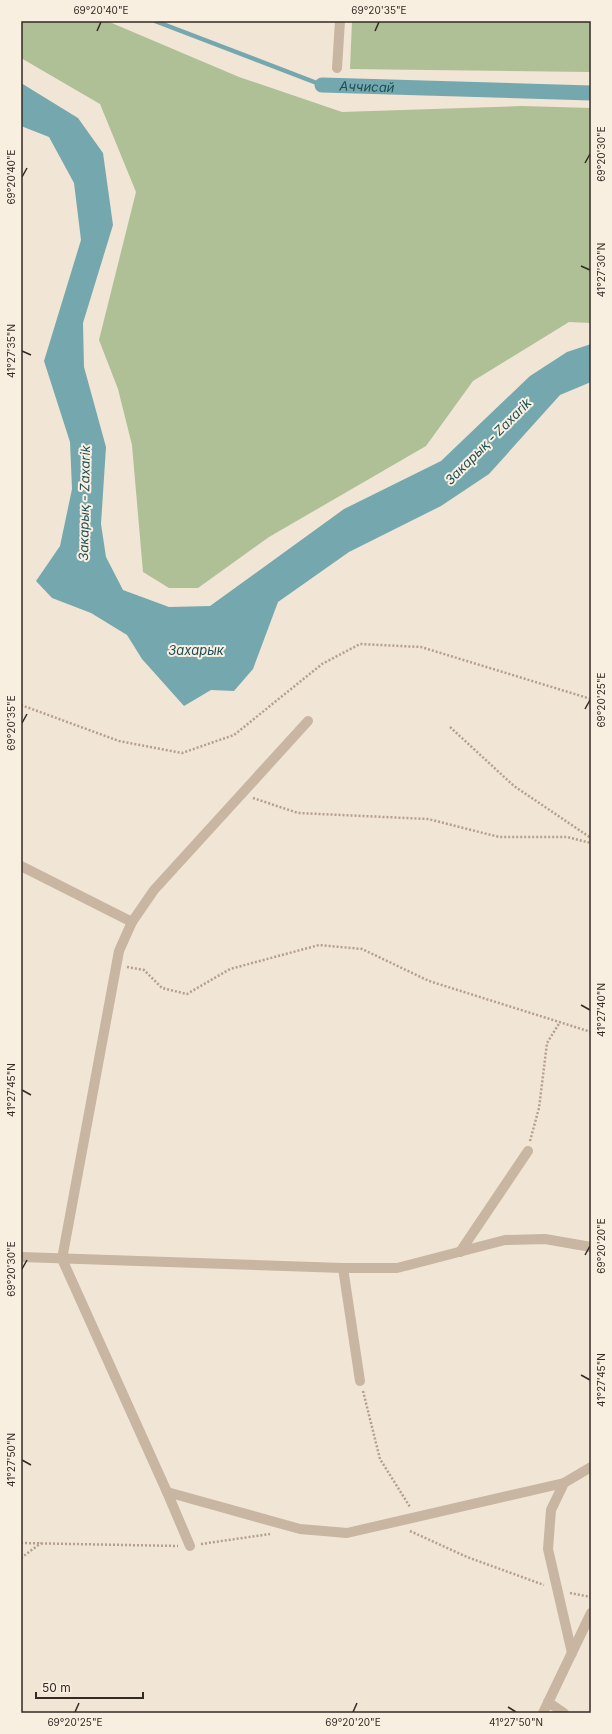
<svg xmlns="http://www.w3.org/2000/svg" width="612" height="1734" font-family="Inter,sans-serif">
  <rect width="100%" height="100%" fill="#f1e5d6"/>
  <g fill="#afbf96">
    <path d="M21 21H107L239 77 342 112 522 106 591 108V323L569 322 473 381 426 446 269 537 198 588H169L143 572 132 445 118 389 99 340 136 192 100 104 21 58Z"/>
    <path d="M352 21H591V72L350 69Z"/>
  </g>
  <path fill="#75a8ae" d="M21 83 78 118 103 153 113 225 83 323 84 367 106 447 101 524 106 557 123 590 169 607 210 606 344 509 441 461 530 376 567 352 591 344V382L560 395 489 474 441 506 349 552 278 602 253 669 234 691 211 690 184 706 142 659 127 635 91 613 52 598 36 581 60 546 72 489 70 442 44 361 81 240 74 183 49 137 21 126Z"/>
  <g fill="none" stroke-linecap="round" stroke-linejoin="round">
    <path stroke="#75a8ae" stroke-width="4.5" d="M155 21 322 85"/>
    <path stroke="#75a8ae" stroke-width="15" id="s1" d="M322 85 591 93"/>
    <g stroke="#b49f8c" stroke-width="2.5" stroke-dasharray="2 2" stroke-linecap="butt">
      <path d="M21 705 119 741 182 753 234 735 322 664 360 644 421 647 591 699"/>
      <path d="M450 727 514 786 591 838"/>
      <path d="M253 798 298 813 428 819 499 837H567L591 843"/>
      <path d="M127 967 144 970 162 988 187 994 230 969 319 945 362 949 429 981 591 1032"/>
      <path d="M530 1141 539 1108 547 1043 560 1022"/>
      <path d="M363 1391 380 1459 410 1507"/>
      <path d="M410 1531 467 1557 544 1585"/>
      <path d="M21 1543 178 1546"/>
      <path d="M201 1544 270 1534"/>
      <path d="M21 1558 41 1543"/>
      <path d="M570 1593 591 1597"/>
    </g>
    <g stroke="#c8b5a2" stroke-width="10">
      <path d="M337 68 340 21"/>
      <path d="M21 866 132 922"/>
      <path d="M460 1252 528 1151"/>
      <path d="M21 1257 343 1268H397L505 1240 545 1239 591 1247"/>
      <path d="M343 1268 360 1381"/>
      <path d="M564 1483 551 1510 548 1549 572 1653"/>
      <path d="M167 1492 300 1529 347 1533 564 1483 591 1467"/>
      <path d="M190 1546 167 1492 62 1259 119 951 132 922 154 890 308 721"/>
      <path d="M548 1702 564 1713"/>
      <path d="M543 1713 591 1613"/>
    </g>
  </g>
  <path fill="none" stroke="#332a24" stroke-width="1.5" d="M97 31 101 22M375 31 379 22M585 163 590 154M22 177 27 168M581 266 590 270M22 351 31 355M585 709 590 700M22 723 27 714M581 1005 590 1010M22 1090 31 1095M585 1255 590 1246M22 1269 27 1260M581 1375 590 1380M22 1460 31 1465M508 1707 516 1712M75 1712 79 1703M353 1712 357 1703"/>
  <g text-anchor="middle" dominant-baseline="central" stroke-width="4" stroke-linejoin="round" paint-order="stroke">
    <g font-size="13" font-style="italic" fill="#1a4d54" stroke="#f9efe1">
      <text stroke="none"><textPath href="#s1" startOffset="45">Аччисай</textPath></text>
      <text transform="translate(488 441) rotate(-45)">Закарық - Zaxarik</text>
      <text transform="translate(84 503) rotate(-89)">Закарық - Zaxarik</text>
      <text x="196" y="650">Захарык</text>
    </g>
  </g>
  <rect width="612" height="1734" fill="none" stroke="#f9efe1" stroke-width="44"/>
  <path d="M36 1692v6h107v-6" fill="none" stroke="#332a24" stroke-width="2"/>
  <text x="42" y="1692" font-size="12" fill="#332a24" stroke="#f9efe1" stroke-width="3" paint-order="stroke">50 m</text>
  <rect x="22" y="22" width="568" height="1690" fill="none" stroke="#332a24" stroke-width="1.5"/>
  <g font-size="10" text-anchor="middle" fill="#332a24">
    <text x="101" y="14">69°20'40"E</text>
    <text x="379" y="14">69°20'35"E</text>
    <text transform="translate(601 154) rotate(-90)" y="4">69°20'30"E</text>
    <text transform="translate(11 177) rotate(-90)" y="4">69°20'40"E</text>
    <text transform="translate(601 270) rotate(-90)" y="4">41°27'30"N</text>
    <text transform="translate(11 351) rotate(-90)" y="4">41°27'35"N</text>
    <text transform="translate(601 700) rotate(-90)" y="4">69°20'25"E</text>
    <text transform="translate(11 723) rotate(-90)" y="4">69°20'35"E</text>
    <text transform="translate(601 1010) rotate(-90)" y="4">41°27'40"N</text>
    <text transform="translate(11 1090) rotate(-90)" y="4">41°27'45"N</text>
    <text transform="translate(601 1246) rotate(-90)" y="4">69°20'20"E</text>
    <text transform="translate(11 1269) rotate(-90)" y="4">69°20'30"E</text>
    <text transform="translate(601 1380) rotate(-90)" y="4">41°27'45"N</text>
    <text transform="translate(11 1460) rotate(-90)" y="4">41°27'50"N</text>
    <text x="75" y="1726">69°20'25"E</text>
    <text x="353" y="1726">69°20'20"E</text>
    <text x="516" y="1726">41°27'50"N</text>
  </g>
</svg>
